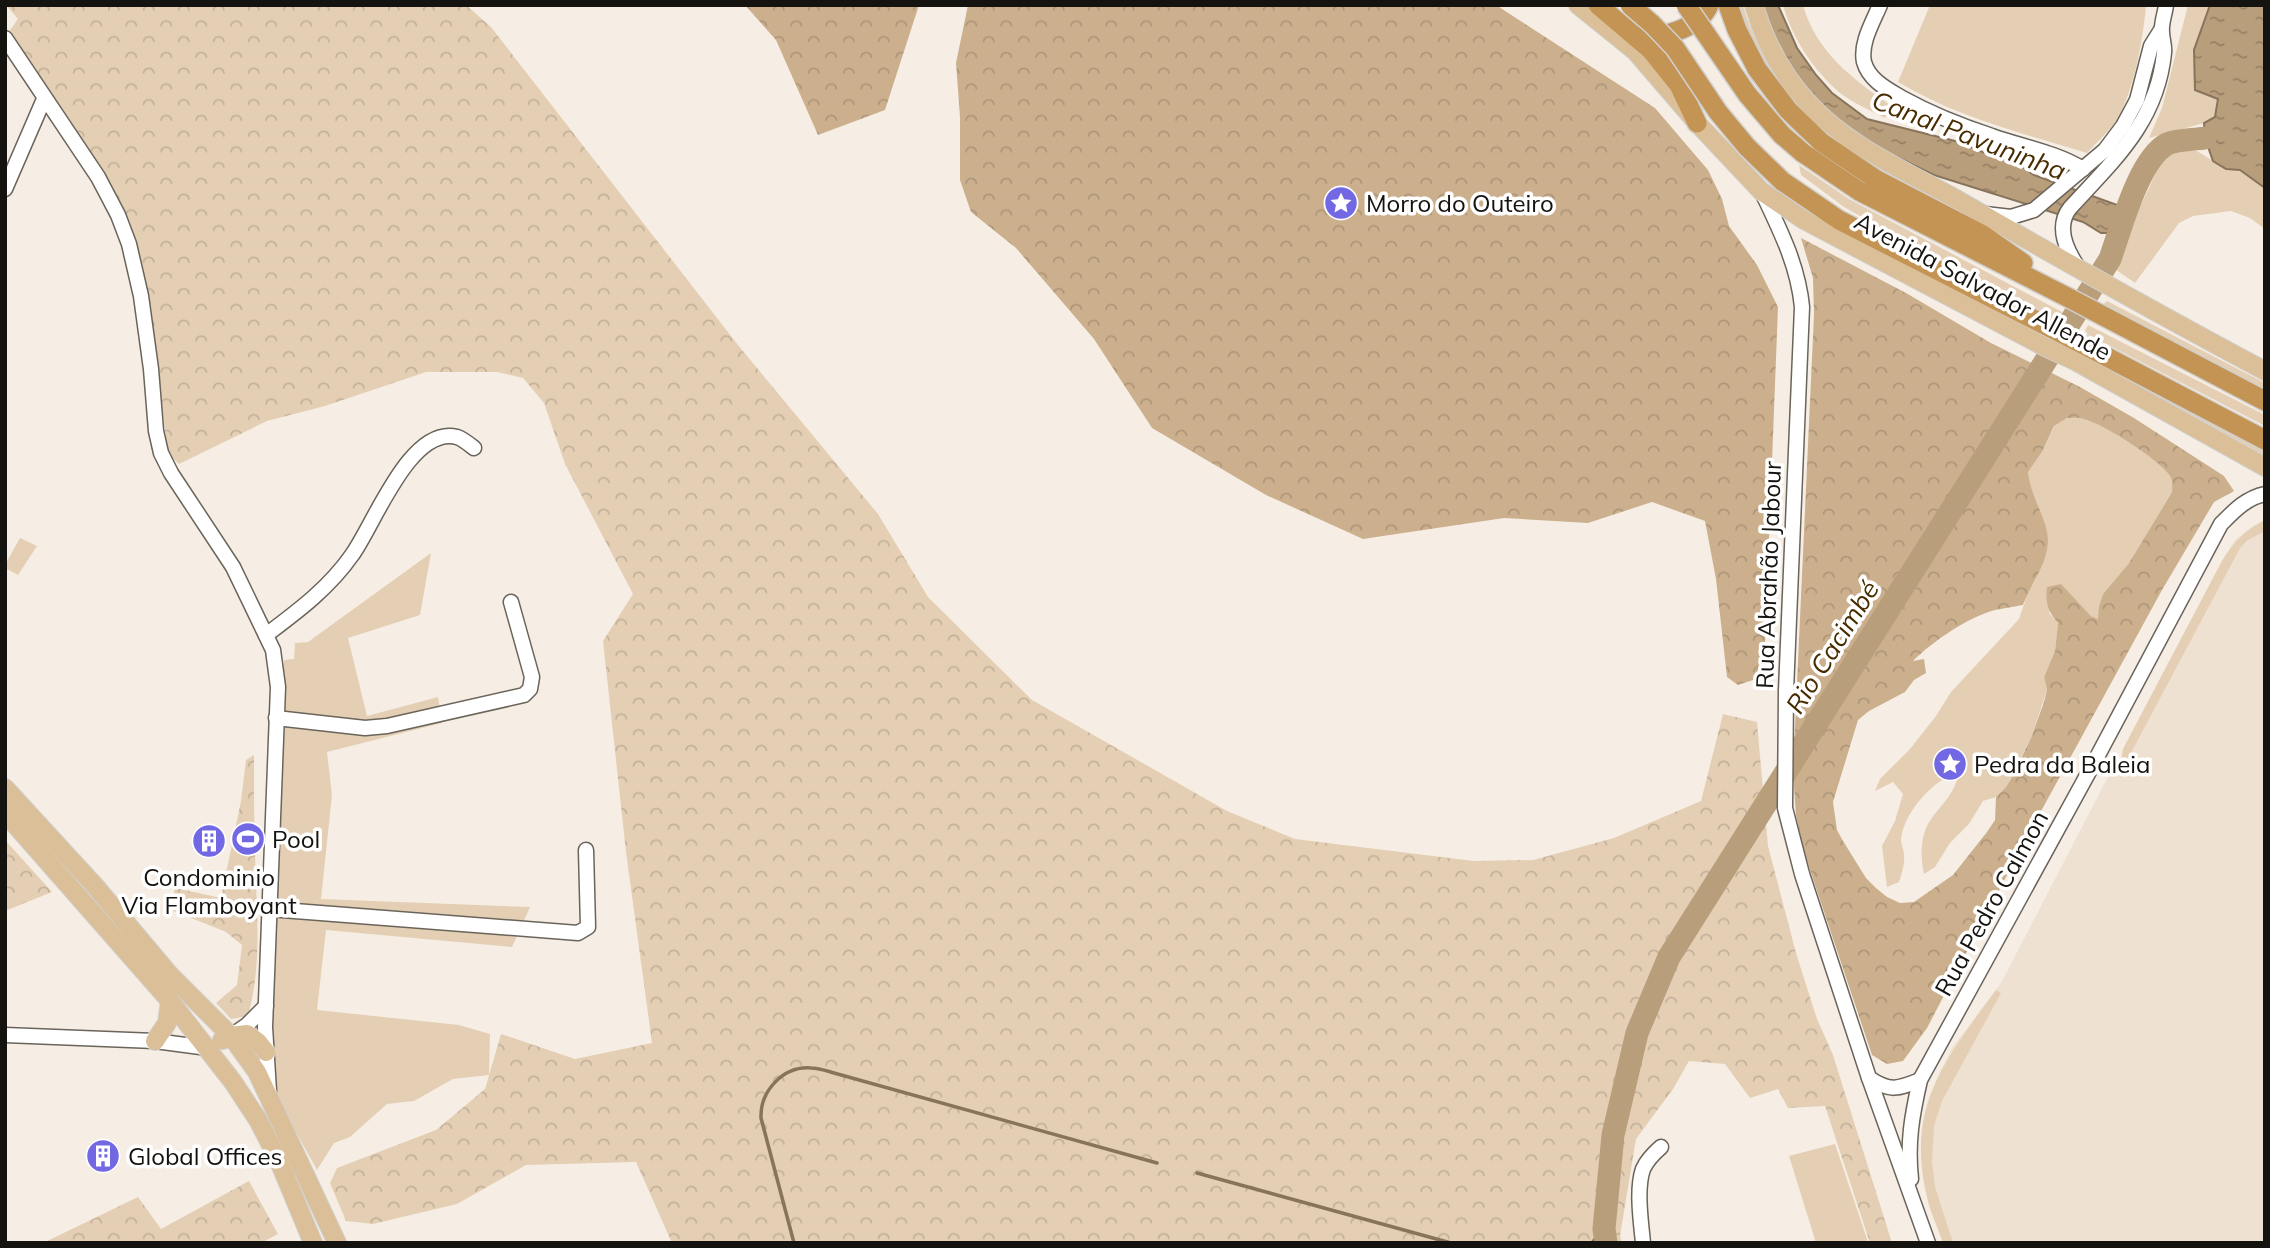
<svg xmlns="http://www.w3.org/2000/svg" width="2270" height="1248" font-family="Mulish,sans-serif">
  <defs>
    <pattern id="forest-crowns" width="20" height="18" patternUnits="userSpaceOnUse" patternTransform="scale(1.75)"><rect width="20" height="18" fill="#ccb08e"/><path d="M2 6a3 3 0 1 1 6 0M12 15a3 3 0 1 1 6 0" fill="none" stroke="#ae9679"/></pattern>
    <pattern id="park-crowns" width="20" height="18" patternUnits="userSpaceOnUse" patternTransform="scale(1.75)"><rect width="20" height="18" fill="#e4cfb4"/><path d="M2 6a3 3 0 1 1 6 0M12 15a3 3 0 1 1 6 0" fill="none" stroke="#c3b19a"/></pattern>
    <pattern id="water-ripples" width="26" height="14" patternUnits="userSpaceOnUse" patternTransform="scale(1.75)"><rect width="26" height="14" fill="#b99e7c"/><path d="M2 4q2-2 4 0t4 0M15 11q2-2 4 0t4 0" fill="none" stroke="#958064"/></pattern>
  </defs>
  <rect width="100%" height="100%" fill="#f6eee4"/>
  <path fill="#eee1d1" d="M2265 520V1243H1943L1927 1197 1921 1145 1923 1120 1929 1097 1939 1074 1952 1048 2001 983 2110 773 2116 775 2121 762 2123 749 2222 561 2235 540 2253 526Z"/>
  <g fill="#e4cfb4">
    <path d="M1734 5H1743C1760 65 1803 115 1852 152L2033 258 2030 259 1825 138 1767 74Z"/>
    <path d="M1783 5H1803C1816 52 1853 79 1890 105L1885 118C1870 110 1853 103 1840 93 1814 71 1792 38 1783 5Z"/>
    <path d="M1930 5H2146C2143 40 2134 91 2116 121 2108 132 2096 143 2087 153 2022 133 1956 117 1898 82Z"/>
    <path d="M2188 5H2210L2194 50 2195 90 2218 98 2215 117 2204 123 2149 138 2162 108Z"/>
    <path d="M2177 150 2197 151 2226 169 2240 170 2265 188V229L2250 218 2231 211 2193 216 2179 223 2135 283 2112 267 2161 162Z"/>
    <path d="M1799 165 1849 199 2062 312 2059 320 1874 224 1844 207 1801 175Z"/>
    <path d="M2107 301 2265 383V394L2100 307Z"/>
    <path d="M2088 325 2265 415V426L2089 335 2085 331Z"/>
    <path d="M2079 354 2265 448V457Z"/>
    <path d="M2067 418C2072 418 2078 417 2083 419 2102 423 2160 460 2170 476 2173 481 2172 486 2172 492L2129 563 2103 594 2099 606V620L2091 616 2061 585 2049 613 2058 623 2055 651 2044 677 2047 690 2031 738 2006 787 1996 797 1983 801 1969 824 1950 843 1935 867 1924 874C1920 856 1920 835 1931 819 1943 803 1956 792 1959 771 1933 781 1905 810 1901 839 1901 845 1904 849 1904 855 1905 864 1902 873 1899 882L1887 887 1882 846 1895 821 1903 794 1893 782 1875 791 1880 779 1910 749 1936 716 1951 692 2019 619 2028 593 2035 581 2040 568 2048 540 2029 486 2028 472 2042 452 2055 425Z"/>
    <path d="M2265 520V531L2248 540 2240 548 2125 764 2121 762 2123 749 2222 561C2235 541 2244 531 2265 520Z"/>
    <path d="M20 538 37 546 18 575 5 568V565Z"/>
    <path d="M431 553 420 615 348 638 367 716 438 697 442 723 327 752 332 795 321 899 530 907 512 947 326 930 317 1010 459 1025 490 1034 489 1075 453 1079 414 1101 387 1104 350 1137 334 1143 317 1170 283 1109 274 1085 269 1046 284 660 294 659 295 643 308 642Z"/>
    <path d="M1996 990 2001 993 1942 1101 1934 1126 1932 1162 1935 1187 1953 1243H1943C1938 1228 1930 1212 1927 1197 1905 1106 1946 1059 1996 990Z"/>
    <path d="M1835 1144 1868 1242 1864 1243H1816L1789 1156Z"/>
  </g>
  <g fill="url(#forest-crowns)" fill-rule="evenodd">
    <path d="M745 5H919L885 110 818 135 776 40Z"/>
    <path d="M968 5H1496L1655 108 1708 170 1722 199 1729 226 1757 265 1778 307 1764 669 1753 680 1738 685 1727 677 1716 579 1705 521 1652 502 1588 523 1504 518 1363 539 1266 495 1152 428 1094 339 1016 248 971 212 960 180V117L956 63Z"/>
    <path d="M1801 238 1906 293 1991 343 2080 387 2134 418 2224 476 2234 491 2214 502 2162 590 2028 835 1927 1028 1903 1061 1887 1064 1872 1055 1804 852 1796 816 1793 771 1814 314 1813 278ZM2067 418C2072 418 2078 417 2083 419 2102 423 2160 460 2170 476 2173 481 2172 486 2172 492L2129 563 2103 594 2099 606 2098 619 2091 616 2061 584 2047 587C2045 603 2048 611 2058 623L2055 651 2044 677 2047 690 2044 702 2031 738 2013 775 2006 787 1996 797 1995 820 1987 832 1953 875 1914 902 1900 903 1887 897 1876 888 1866 878 1843 841 1837 830 1833 802 1858 720 1869 711 1905 692 1914 680 1926 673 1924 659 1913 661C1932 642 1968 617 1995 610 2004 608 2014 607 2023 605 2031 584 2048 563 2048 540 2047 518 2030 496 2028 472L2042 452 2054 426Z"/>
  </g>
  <g fill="url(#park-crowns)">
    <path d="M6 5H466L491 27 738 345 878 514 928 597 1032 700 1227 811 1295 839 1474 861 1533 860 1614 838 1701 801 1723 714 1757 722 1768 846 1796 953 1817 1019 1833 1055 1892 1243H1870L1825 1106 1788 1108 1778 1089 1750 1098 1725 1064 1689 1061 1673 1089 1636 1139 1620 1236 1622 1243H672L636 1162 526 1165 457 1204 373 1224 346 1221 330 1183 337 1168 436 1130 485 1089 501 1034 575 1059 652 1043 626 852 603 641 633 594 565 464 544 403 523 378 497 372H426L325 406 267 421 179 464 168 453 153 340 130 232 6 36 18 19Z"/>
    <path d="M254 755C254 788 254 821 255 853 256 908 263 962 248 1016L231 1019 216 1003 237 985 242 945 226 932 169 909 175 888 221 898 241 801 246 760Z"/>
    <path d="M5 840 52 892 5 911Z"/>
    <path d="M249 1181 278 1234 261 1243H43L138 1197 161 1229Z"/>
  </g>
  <g fill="url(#water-ripples)" stroke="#88745b" stroke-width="2">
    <path d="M1756 5H1778L1797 48 1816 75 1832 93 1867 119 1959 142 1999 159H2012L2034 175 2123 207 2114 233H2101L2083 222 1934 175 1845 132 1801 93Z"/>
    <path d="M2210 5H2265V188L2240 170 2226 169 2213 161 2205 138 2204 123 2215 117 2218 99 2195 90 2194 50Z"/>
  </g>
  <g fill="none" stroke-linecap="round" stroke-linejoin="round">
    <g stroke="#88745b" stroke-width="3.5">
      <path d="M1197 1173 1451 1243"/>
      <path d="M794 1243 761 1118C760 1091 783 1066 811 1068 819 1068 827 1071 834 1073L1157 1163"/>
      <path d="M1592 1243 1604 1229"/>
    </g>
    <path stroke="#b99e7c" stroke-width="23" d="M1606 1243 1604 1229 1613 1135 1637 1033 1669 957 2110 259C2121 228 2139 159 2167 144 2177 139 2193 140 2205 138"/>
    <g stroke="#6a645b" stroke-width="17">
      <g id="minor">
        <path d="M1880 5C1873 22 1860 43 1864 62 1869 80 1887 89 1902 98 1931 114 1961 126 1992 136 2023 147 2055 152 2083 169"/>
        <path d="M5 38 98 177 118 215 129 244 141 296 151 369 156 431 161 453 171 473 233 567 273 650 278 687 265 1027 269 1091"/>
        <path d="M5 189 44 99"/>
        <path d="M1762 192C1780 230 1798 265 1802 307L1786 691 1785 808 1802 874 1869 1078 1928 1243"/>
        <path d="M1985 214 2011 217 2034 210 2105 150 2123 126 2137 100 2151 46 2161 30"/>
        <path d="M2080 270C2067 252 2055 227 2070 208 2114 160 2157 122 2164 53 2165 46 2162 39 2162 32 2161 23 2165 14 2166 5"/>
        <path d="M266 635C298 611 329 588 352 555 374 525 410 425 457 437 463 439 469 444 474 448"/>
        <path d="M276 718 365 728 387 726 524 695 530 689 532 677 511 602"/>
        <path d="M269 909 578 933 588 927 586 850"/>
        <path d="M5 1035 155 1041 208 1048"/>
        <path d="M231 1036 247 1025 266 1006"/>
        <path d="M1869 1078C1890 1092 1898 1089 1920 1080"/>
        <path d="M1911 1179C1907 1143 1912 1115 1920 1080L2096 759 2221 524C2234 511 2246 498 2265 494"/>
        <path d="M1643 1243C1641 1222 1636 1189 1643 1169 1647 1160 1653 1154 1661 1147"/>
      </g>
    </g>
    <g stroke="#d0d0cf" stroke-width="20">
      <g id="major">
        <path d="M1578 5 1635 51 1697 123 1761 191 1804 220 2043 346 2075 361 2265 467"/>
        <path d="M1754 5C1765 43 1784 78 1811 106 1849 147 1910 173 1958 200 2060 259 2162 316 2265 371"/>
        <path d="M5 788 95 886 169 974 231 1036 257 1072 337 1243"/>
        <path d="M5 813 170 1001 233 1082 258 1120 278 1159 313 1243"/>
        <path d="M222 1040 231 1036 247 1034 258 1042 266 1052"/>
        <path d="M155 1041 167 1023 170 1001"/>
      </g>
    </g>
    <g stroke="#d0d0cf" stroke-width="22">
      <g id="highway">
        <path d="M1598 5 1651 50 1679 85 1697 123"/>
        <path d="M1728 5 1737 30 1757 69 1788 110 1821 142 1877 180 1983 235 2023 263"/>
        <path d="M1647 32C1666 40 1701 25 1709 5"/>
        <path d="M1803 153 1859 191 2071 299 2265 401"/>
        <path d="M1782 181 1839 220 2084 345 2265 440"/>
      </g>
    </g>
    <use href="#minor" stroke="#fff" stroke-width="14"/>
    <use href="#major" stroke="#dbbf98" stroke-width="18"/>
    <use href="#highway" stroke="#c39454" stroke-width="19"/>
    <g stroke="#d0d0cf" stroke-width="22" stroke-linecap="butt">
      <g id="highway-bridge">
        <path d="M1630 5 1652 24 1675 48 1718 112 1747 147 1782 181"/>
        <path d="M1686 5 1747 94 1782 135 1803 153"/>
      </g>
    </g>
    <use href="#highway-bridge" stroke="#c39454" stroke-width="19"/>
  </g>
  <defs>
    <g id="sight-disc" transform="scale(1.75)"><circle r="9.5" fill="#7268e3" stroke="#fff"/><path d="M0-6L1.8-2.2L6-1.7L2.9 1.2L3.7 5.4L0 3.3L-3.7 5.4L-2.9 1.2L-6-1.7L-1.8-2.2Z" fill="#fff"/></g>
    <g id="stadium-disc" transform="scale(1.75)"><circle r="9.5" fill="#7268e3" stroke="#fff"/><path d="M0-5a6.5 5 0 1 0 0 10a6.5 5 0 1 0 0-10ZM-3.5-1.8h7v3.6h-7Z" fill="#fff"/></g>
    <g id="building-disc" transform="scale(1.75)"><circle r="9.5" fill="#7268e3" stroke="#fff"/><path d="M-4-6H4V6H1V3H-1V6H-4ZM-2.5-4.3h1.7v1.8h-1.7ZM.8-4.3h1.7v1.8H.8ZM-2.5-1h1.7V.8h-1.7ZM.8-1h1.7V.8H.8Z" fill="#fff"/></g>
  </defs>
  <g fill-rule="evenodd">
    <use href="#sight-disc" x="1341" y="203"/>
    <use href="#sight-disc" x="1950" y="764"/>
    <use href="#stadium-disc" x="248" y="839"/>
    <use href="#building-disc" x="209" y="841"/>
    <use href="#building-disc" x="103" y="1156"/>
  </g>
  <g text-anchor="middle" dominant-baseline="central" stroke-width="7" stroke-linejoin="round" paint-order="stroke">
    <g font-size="24" fill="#15130f" stroke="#fff" text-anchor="start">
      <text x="1366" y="203">Morro do Outeiro</text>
      <text x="1974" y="764">Pedra da Baleia</text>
      <text x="272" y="839">Pool</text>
      <text x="209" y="877" text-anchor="middle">Condominio<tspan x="209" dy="28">Via Flamboyant</tspan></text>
      <text x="128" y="1156">Global Offices</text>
    </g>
    <g font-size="24" fill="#15130f" stroke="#fff">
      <text transform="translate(1983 286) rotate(28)">Avenida Salvador Allende</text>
      <text transform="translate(1768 575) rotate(-88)">Rua Abrahão Jabour</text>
      <text transform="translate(1991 903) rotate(-61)">Rua Pedro Calmon</text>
    </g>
    <g font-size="26" font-style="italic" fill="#482c00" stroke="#fff">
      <text transform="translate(1969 135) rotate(21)">Canal Pavuninha</text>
      <text transform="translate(1832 647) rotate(-58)">Rio Cacimbé</text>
    </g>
  </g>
  <rect width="2270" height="1248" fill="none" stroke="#15130f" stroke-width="14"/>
</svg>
